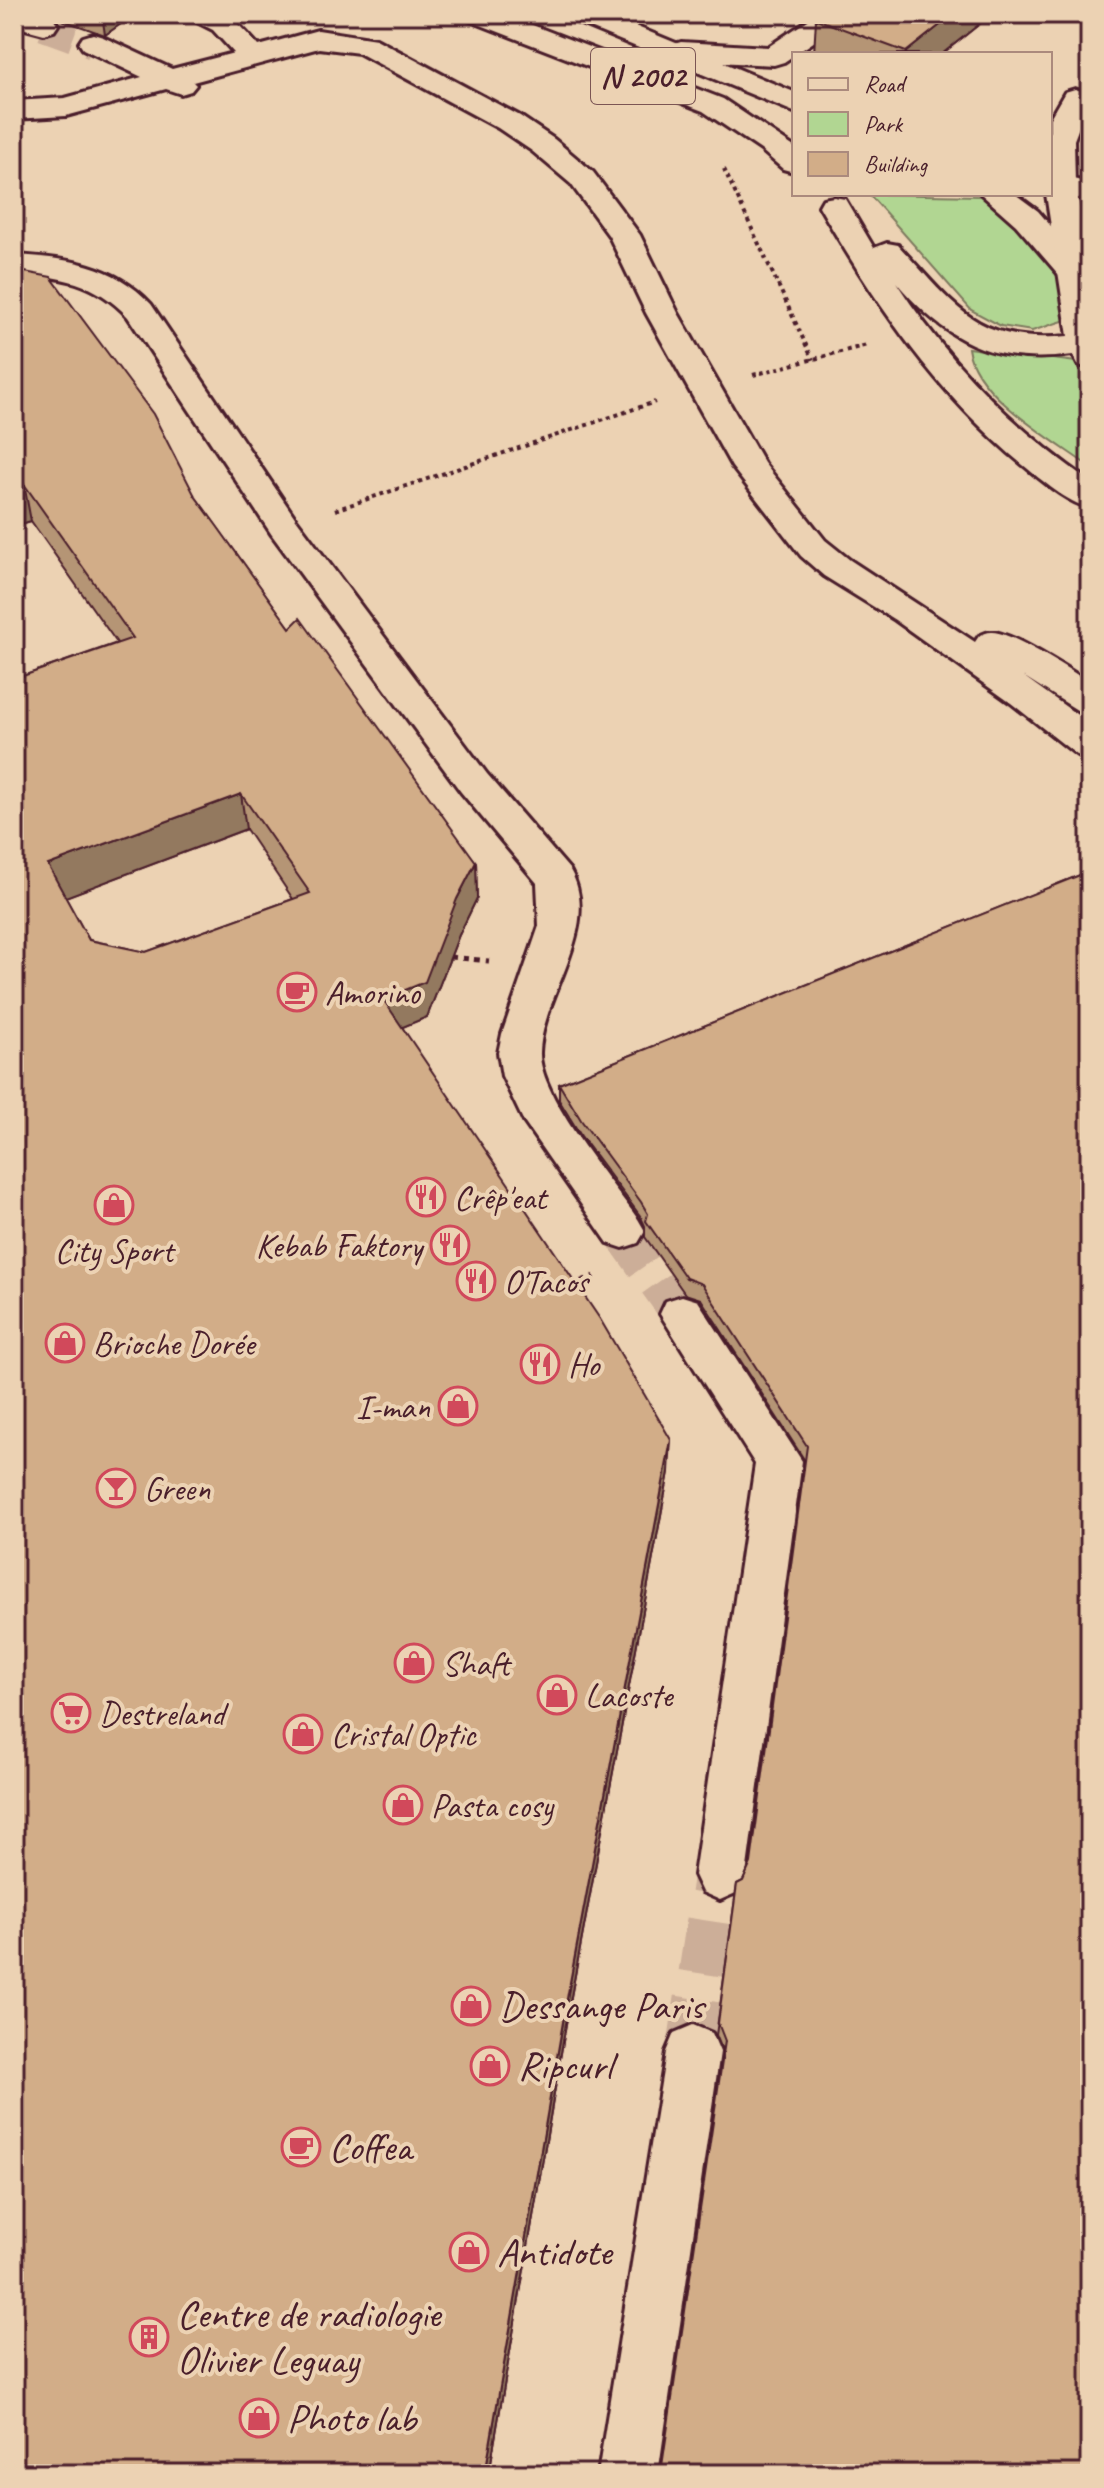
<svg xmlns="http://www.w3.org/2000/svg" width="1104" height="2488" font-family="Caveat,sans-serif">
  <rect width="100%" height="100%" fill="#ecd2b3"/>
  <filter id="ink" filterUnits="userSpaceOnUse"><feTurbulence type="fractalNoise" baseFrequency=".0125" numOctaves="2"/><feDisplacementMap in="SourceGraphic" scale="16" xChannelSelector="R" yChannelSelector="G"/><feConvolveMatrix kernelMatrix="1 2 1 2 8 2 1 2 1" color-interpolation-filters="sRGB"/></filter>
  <g filter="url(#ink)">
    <g fill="#b1d692" stroke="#7e7a5e" stroke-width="2">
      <path d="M869 194 983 196 1030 233 1068 291 1066 320 1032 331 1001 326 971 310Z"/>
      <path d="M968 348 1076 362 1090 386V467C1053 440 974 395 968 348Z"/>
    </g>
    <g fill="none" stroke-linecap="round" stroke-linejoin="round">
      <path stroke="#ccae98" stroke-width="32" stroke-dasharray="32 16" stroke-linecap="butt" d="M44 25 93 43"/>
      <path stroke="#ccae98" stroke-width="41" stroke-dasharray="41 21" stroke-linecap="butt" d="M623 1231 682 1314"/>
      <path stroke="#ccae98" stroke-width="53" stroke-dasharray="53 26" stroke-linecap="butt" d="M693 2052 720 1875"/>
      <g stroke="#4a1f2b" stroke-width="6">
        <g id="minor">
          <path d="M14 14H35L54 19 58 25 54 31 44 34 14 26Z"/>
          <path d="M189 14C232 14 230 15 259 46L318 30 376 39 520 116 554 139 593 172 640 235 678 313 764 463 825 540 850 560 975 642 979 636C983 634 987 632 992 632 1012 632 1072 671 1090 683V714L1077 710 1023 676 1090 724V759L1077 755 1011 703 895 620 824 576 801 556 732 467 646 313 609 236 571 184 532 151 498 128 359 53 319 48 193 82 196 85 191 91 181 94 166 89 66 116 14 119V101L65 98 142 77 83 49 79 43 83 37 93 34 103 37 172 69 234 53 213 30 193 20Z"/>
          <path d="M817 14H850L846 20 784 62 774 65 681 60 671 57 667 51 671 45 681 42 768 47Z"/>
          <path d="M1075 89 1085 92 1090 98 1074 140 1075 185 1071 191 1060 194 1050 192V118L1065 92Z"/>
          <path d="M14 255C67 258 114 264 151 304L296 519 487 774 570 870C603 927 542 995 540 1052 538 1095 612 1182 638 1219L645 1231 638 1243 623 1248 608 1243 524 1122 502 1076 498 1053 502 1034 539 926 537 883 461 792 272 535 128 317C95 281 61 277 14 273Z"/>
          <path d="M682 1296 698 1301 802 1461 746 1875 738 1892 720 1900 702 1892 694 1875 755 1464 660 1314 666 1301Z"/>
          <path d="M693 2025 712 2033 720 2052 658 2474H598L666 2052 674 2033Z"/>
        </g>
      </g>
      <g stroke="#4a1f2b" stroke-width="6">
        <g id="major">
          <path d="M464 14H504L723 99 794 147V172L783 169 761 150 703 111 468 20Z"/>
          <path d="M567 14H606L794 92V112L571 20Z"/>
          <path d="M981 194H1015L1038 211 1088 269V283L1077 286 1066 283 1016 225Z"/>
        </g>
      </g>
      <g stroke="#4a1f2b" stroke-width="6">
        <path id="highway" d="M1060 176 1090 183V201L1078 198 1090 261V368L1078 365 1073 355C994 366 946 341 896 282 947 361 1013 428 1090 481V508C1066 502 1043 481 1023 465 936 393 875 303 819 206L823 199 834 197 845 199 874 248 887 243 898 245C955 306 976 345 1068 336L1046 194H1050V178Z"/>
      </g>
      <g stroke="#4a1f2b" stroke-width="4" stroke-dasharray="4 4" stroke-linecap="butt">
        <path d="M724 169 813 360"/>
        <path d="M753 375 867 345"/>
        <path d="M335 510 655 402"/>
      </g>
      <g stroke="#4a1f2b" stroke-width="5" stroke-dasharray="6 6" stroke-linecap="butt">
        <path d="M450 957 489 961"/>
        <path d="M570 1286 594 1276"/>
      </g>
      <use href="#minor" fill="#ecd2b3" fill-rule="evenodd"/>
      <use href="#major" fill="#ecd2b3" fill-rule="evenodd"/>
      <use href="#highway" fill="#ecd2b3" fill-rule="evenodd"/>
    </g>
    <g fill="#b59575" stroke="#4a1f2b" stroke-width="2" fill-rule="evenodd">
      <path d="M45 14H135L105 35Z"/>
      <path d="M992 14 942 54H814L816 19Z"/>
      <path d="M14 270 195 496 290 628 476 862 477 898 459 935 427 1017 402 1027 669 1472 567 2018 489 2474H14V679L117 643 31 521 14 526ZM246 829 293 899 146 952 89 940 65 897Z"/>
      <path d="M1090 871 662 2466 723 2052 716 2035 737 1884 743 1881 751 1863 805 1461 701 1299 685 1294 645 1237V1226L641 1217 581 1136 559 1100V1084Z"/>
    </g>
    <g fill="#93795f" stroke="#4a1f2b" stroke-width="2">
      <path d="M102 14H135L105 35Z"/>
      <path d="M954 14H992L942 54H906V52Z"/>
      <path d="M24 484 31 521 14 526V488Z"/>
      <path d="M241 794 246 829 55 901 48 865Z"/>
      <path d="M476 862 477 898 459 935 427 1017 386 1034 383 999 457 899Z"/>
      <path d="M671 1440 669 1472 567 2018 489 2474H485L568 1993Z"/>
    </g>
    <g fill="#d2ad88" stroke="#4a1f2b" stroke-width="2" fill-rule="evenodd">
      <path d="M823 14H954L906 52 816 19Z"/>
      <path d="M14 270 51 277 153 414 195 496 217 526 290 628 300 618 476 862 457 899 425 982 383 999 600 1319 671 1440 568 1993 485 2474H14V679L133 638 24 484 14 488ZM241 794 310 893 146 952 89 940 48 865Z"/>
      <path d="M1090 871V2474H654L655 2469 662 2466 725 2041 718 2023 737 1884 743 1881 751 1863 807 1446 702 1284 686 1278 646 1221 648 1214 641 1202 581 1120 559 1084Z"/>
    </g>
  </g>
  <defs>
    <g id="cafe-ring" transform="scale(2)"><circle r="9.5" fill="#ecd2b3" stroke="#d1495b" stroke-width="1.5"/><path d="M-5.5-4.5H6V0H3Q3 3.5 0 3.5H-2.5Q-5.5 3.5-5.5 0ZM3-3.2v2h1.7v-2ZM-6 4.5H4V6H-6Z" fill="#d1495b"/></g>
    <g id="restaurant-ring" transform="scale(2)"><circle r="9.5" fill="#ecd2b3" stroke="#d1495b" stroke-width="1.5"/><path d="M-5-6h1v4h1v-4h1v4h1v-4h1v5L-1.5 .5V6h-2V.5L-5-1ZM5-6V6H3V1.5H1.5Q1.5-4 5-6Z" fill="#d1495b"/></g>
    <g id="shop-ring" transform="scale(2)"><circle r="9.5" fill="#ecd2b3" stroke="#d1495b" stroke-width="1.5"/><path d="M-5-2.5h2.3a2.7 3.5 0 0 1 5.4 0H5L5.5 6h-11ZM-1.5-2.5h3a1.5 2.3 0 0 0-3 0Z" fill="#d1495b"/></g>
    <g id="bar-ring" transform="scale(2)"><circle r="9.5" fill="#ecd2b3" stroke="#d1495b" stroke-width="1.5"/><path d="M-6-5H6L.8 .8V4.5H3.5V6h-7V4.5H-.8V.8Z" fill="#d1495b"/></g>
    <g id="supermarket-ring" transform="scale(2)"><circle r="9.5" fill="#ecd2b3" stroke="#d1495b" stroke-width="1.5"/><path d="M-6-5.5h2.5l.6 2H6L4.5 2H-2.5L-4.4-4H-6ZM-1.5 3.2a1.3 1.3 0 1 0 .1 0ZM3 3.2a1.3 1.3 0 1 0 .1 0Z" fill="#d1495b"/></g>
    <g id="building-ring" transform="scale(2)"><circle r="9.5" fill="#ecd2b3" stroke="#d1495b" stroke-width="1.5"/><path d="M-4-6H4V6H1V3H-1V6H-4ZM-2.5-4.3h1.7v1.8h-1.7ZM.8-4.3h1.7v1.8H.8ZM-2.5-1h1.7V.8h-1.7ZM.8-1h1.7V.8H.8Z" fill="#d1495b"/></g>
  </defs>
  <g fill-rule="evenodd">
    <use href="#cafe-ring" x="297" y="992"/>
    <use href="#restaurant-ring" x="426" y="1197"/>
    <use href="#shop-ring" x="114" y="1205"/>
    <use href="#restaurant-ring" x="450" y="1245"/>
    <use href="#restaurant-ring" x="476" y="1281"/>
    <use href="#shop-ring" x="65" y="1343"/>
    <use href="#restaurant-ring" x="540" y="1364"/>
    <use href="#shop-ring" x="458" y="1406"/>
    <use href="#bar-ring" x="116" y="1488"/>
    <use href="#shop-ring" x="414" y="1663"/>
    <use href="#shop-ring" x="557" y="1695"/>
    <use href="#supermarket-ring" x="71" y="1713"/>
    <use href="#shop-ring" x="303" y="1734"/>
    <use href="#shop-ring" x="403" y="1805"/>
    <use href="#shop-ring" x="471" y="2006"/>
    <use href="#shop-ring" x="490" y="2066"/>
    <use href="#cafe-ring" x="301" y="2147"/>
    <use href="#shop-ring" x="469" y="2252"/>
    <use href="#building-ring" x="149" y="2337"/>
    <use href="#shop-ring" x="259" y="2418"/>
  </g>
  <g text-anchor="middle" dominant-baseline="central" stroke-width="8" stroke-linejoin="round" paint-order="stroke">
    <rect fill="#ecd2b3" stroke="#7b5554" stroke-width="2" x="591" y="48" width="104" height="56" rx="6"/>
    <g font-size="32" font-weight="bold" fill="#4a1f2b">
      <text x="643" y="76">N 2002</text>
    </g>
    <g font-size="34" fill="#4a1f2b" stroke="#ecd2b3" text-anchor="start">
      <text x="325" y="992">Amorino</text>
      <text x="454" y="1197">Crêp'eat</text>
      <text x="422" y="1245" text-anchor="end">Kebab Faktory</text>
      <text x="114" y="1250" text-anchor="middle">City Sport</text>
      <text x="504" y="1281">O'Tacos</text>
      <text x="93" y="1343">Brioche Dorée</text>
      <text x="568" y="1364">Ho</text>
      <text x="430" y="1406" text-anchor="end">I-man</text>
      <text x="144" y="1488">Green</text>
      <text x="442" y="1663">Shaft</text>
      <text x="585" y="1695">Lacoste</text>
      <text x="99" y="1713">Destreland</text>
      <text x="331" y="1734">Cristal Optic</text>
      <text x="431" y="1805">Pasta cosy</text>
    </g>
    <g font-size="40" fill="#4a1f2b" stroke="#ecd2b3" text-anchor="start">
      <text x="499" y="2006">Dessange Paris</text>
      <text x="518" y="2066">Ripcurl</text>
      <text x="329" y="2147">Coffea</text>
      <text x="497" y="2252">Antidote</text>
      <text x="177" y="2314">Centre de radiologie<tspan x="177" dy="46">Olivier Leguay</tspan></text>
      <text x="287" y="2418">Photo lab</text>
    </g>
  </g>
  <rect width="1104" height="2488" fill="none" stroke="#ecd2b3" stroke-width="48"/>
  <rect x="24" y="24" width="1056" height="2440" fill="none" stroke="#4a1f2b" stroke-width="3" filter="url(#ink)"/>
  <rect x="792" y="52" width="260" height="144" fill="#ecd2b3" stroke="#ab8a7d" stroke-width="2"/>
  <rect x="808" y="78" width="40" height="12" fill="#ecd2b3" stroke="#ab8a7d" stroke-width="2"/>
  <text x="864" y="92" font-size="24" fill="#4a1f2b">Road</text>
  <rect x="808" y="112" width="40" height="24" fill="#b1d692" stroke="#ab8a7d" stroke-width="2"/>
  <text x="864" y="132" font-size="24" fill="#4a1f2b">Park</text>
  <rect x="808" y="152" width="40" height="24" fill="#d2ad88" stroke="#ab8a7d" stroke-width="2"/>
  <text x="864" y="172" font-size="24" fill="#4a1f2b">Building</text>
</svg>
